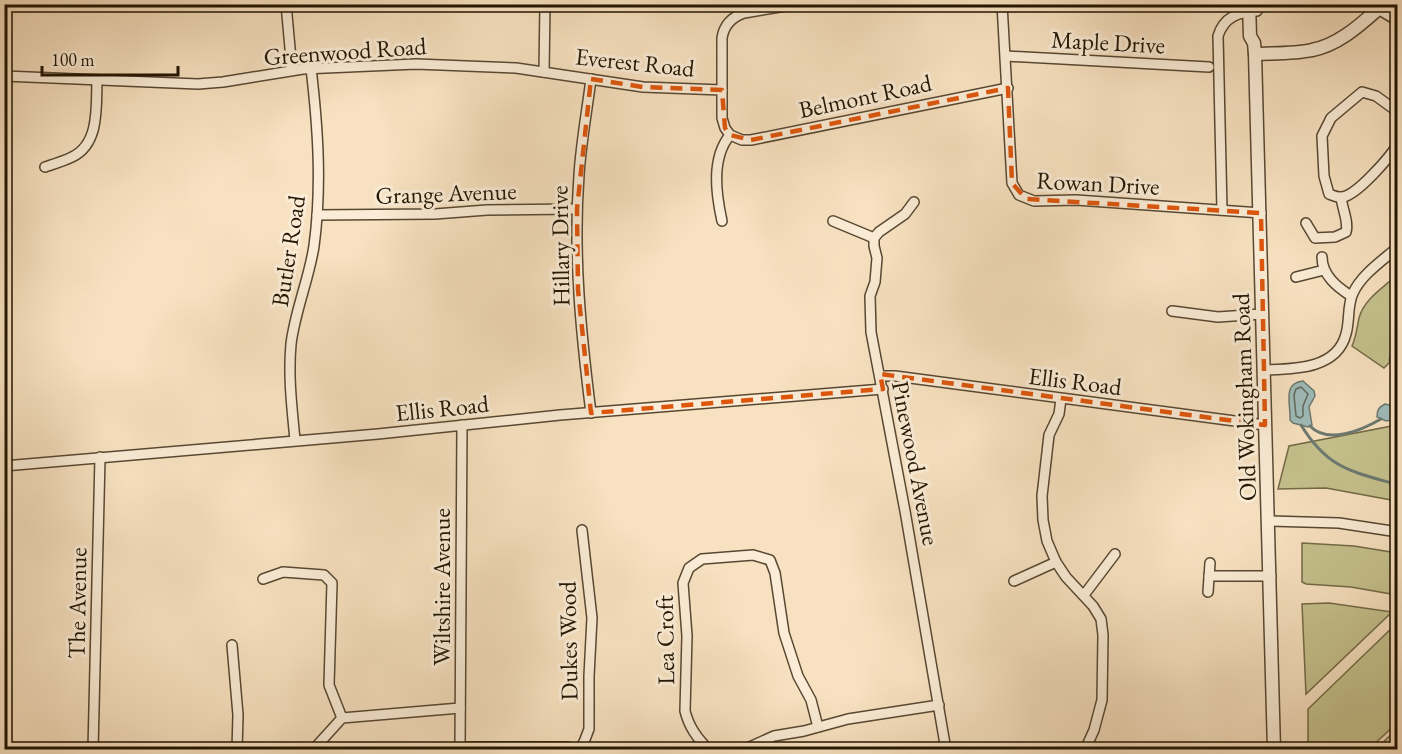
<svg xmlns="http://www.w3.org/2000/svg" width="1402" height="754" font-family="'EB Garamond',serif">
  <rect width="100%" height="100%" fill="#f7e1c0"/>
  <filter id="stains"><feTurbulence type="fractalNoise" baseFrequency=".00333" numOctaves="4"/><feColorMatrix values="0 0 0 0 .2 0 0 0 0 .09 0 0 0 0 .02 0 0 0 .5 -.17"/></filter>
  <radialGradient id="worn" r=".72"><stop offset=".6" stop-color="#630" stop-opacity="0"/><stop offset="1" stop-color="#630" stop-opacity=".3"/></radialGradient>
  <g fill="#c5c18d" stroke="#746b48" stroke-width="1.5">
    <path d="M1397 275V355L1384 368 1352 346C1356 337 1357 328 1359 318 1364 299 1384 287 1397 275Z"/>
    <path d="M1397 425V501L1326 488 1278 489 1289 446Z"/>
    <path d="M1302 543 1354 546 1397 553V595L1351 587 1306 584 1302 582Z"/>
    <path d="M1329 603 1392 612 1306 694 1302 604Z"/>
    <path d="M1397 623V723L1369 749H1308V709Z"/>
    <path d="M1397 729V749H1376Z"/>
  </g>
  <g fill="#9fbcba" stroke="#6d7970" stroke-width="1.5">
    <path d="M1303 381 1314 391 1315 396 1309 407 1312 425 1308 427 1293 423 1290 420C1291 404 1282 383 1303 381Z"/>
    <path d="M1385 404 1397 407V419L1386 421 1377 417C1377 410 1379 407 1385 404Z"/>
  </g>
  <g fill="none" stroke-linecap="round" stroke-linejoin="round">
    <path stroke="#61685e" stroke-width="1.5" d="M1301 387 1308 394 1303 406V416L1300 418 1296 416 1294 395 1296 389Z"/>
    <g stroke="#6d7970" stroke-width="3">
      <path d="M1390 360 1394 338 1392 330 1398 320"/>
      <path d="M1301 425C1328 469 1351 471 1398 485"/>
      <path d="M1310 426C1328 445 1362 430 1381 419"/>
    </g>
    <g stroke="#584832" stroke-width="12">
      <g id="minor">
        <path d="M286 4 292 70"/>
        <path d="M1002 4 1012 183 1019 195 1034 201 1076 200 1261 213"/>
        <path d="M1378 9 1398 21"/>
        <path d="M1006 56 1209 67"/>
        <path d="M544 72 545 4"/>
        <path d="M4 76 198 84 223 82 303 69 416 64 516 68 643 87 722 90"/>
        <path d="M1398 112 1376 96 1362 92 1331 118 1322 136 1324 176 1329 194C1334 196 1338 198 1343 197 1358 194 1390 157 1398 144"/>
        <path d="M730 135 742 140H751L1008 88"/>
        <path d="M730 135 725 128 722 118V38C724 25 732 17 744 13L798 4"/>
        <path d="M45 167C54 164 64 161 72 157 100 144 96 106 97 80"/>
        <path d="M914 202 905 214 879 232 874 238V246L877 258 875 282 870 296 871 332 905 511 946 750"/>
        <path d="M1222 210 1218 36C1224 17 1238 12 1257 11"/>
        <path d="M317 215 435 214 487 210 577 209"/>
        <path d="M722 221C716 194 711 158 730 135"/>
        <path d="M833 221 874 238"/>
        <path d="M1306 223 1315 238 1335 237 1346 232C1349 222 1342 208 1341 197"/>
        <path d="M1322 257C1322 275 1337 287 1351 296"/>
        <path d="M1296 277 1324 270"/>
        <path d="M1172 311 1218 317 1262 314"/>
        <path d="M1265 370C1295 369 1337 369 1346 334 1350 320 1347 306 1353 293 1362 274 1382 261 1398 247"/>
        <path d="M880 376H895L1265 425"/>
        <path d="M1061 399 1059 414 1049 435 1042 496 1043 520 1047 541 1056 562 1066 577 1093 606 1101 619 1103 635 1102 700 1094 730 1085 750"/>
        <path d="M591 413C581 334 573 255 579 175 581 143 587 111 591 79"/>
        <path d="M295 440C292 408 288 377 291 344 295 311 309 279 314 246 322 186 318 128 311 68"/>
        <path d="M4 466 378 434 560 415 883 389"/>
        <path d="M1268 521 1339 523 1398 532"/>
        <path d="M1209 576H1271"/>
        <path d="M263 579 283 572 324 575 332 583 329 685 342 718"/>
        <path d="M1014 581 1056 562"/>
        <path d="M1208 592 1210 563"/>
        <path d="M1084 595 1115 554"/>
        <path d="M232 645 238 715 237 750"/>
        <path d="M461 747H568L574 750"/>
        <path d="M93 750 100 457"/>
        <path d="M313 750 342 718 460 708"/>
        <path d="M460 750 462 425"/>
        <path d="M579 750 584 742 589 729V676L592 618 582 530"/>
        <path d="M709 750C697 738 689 727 685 711L687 636 683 583 689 568 702 559 753 555 770 560 775 573 784 633 798 676 811 700 818 727"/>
        <path d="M743 750 774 736 804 731 848 719 939 705"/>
      </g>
    </g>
    <g stroke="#584832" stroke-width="15">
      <g id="tertiary">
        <path d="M1249 4 1250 36 1254 43 1255 54 1274 750"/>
        <path d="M1255 54C1274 53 1294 54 1312 50 1340 45 1363 22 1384 4"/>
      </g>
    </g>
    <use href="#minor" stroke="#faecd6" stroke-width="9"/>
    <use href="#tertiary" stroke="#faecd6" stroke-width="12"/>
  </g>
  <path fill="none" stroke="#de560c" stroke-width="4.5" stroke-dasharray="12 8" stroke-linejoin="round" d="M591 79 643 87 722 90 725 128 730 135 751 140 1008 88 1012 183 1026 199 1261 213 1265 425 880 374 883 389 591 413 578 290 577 209Z"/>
  <g text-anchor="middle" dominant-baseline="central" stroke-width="6" stroke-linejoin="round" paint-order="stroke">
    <g font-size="24" fill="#231502" stroke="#faecd6">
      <text transform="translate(1108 42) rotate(3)">Maple Drive</text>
      <text transform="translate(345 51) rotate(-4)">Greenwood Road</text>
      <text transform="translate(635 62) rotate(6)">Everest Road</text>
      <text transform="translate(865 96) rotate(-12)">Belmont Road</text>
      <text transform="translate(1098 183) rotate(3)">Rowan Drive</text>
      <text transform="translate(446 193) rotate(-2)">Grange Avenue</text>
      <text transform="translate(560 246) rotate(-91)">Hillary Drive</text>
      <text transform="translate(288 251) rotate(-81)">Butler Road</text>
      <text transform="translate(1075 381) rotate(7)">Ellis Road</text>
      <text transform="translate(1244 397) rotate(-92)">Old Wokingham Road</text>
      <text transform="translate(442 408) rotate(-6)">Ellis Road</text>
      <text transform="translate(916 463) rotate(79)">Pinewood Avenue</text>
      <text transform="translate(441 587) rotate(-90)">Wiltshire Avenue</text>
      <text transform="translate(77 603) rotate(-89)">The Avenue</text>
      <text transform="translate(665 640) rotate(-91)">Lea Croft</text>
      <text transform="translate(568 641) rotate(-91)">Dukes Wood</text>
    </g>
  </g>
  <rect width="1402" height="754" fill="none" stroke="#f7e1c0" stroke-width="24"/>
  <rect x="6" y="6" width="1390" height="742" fill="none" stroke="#231502" stroke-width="3"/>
  <rect x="12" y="12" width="1378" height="730" fill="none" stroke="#231502" stroke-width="1.5"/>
  <path d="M42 66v9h136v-9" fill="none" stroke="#231502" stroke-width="3"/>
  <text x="51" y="66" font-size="18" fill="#231502" stroke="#faecd6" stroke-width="4.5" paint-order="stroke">100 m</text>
  <rect width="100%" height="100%" filter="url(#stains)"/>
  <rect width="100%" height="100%" fill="url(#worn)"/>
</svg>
